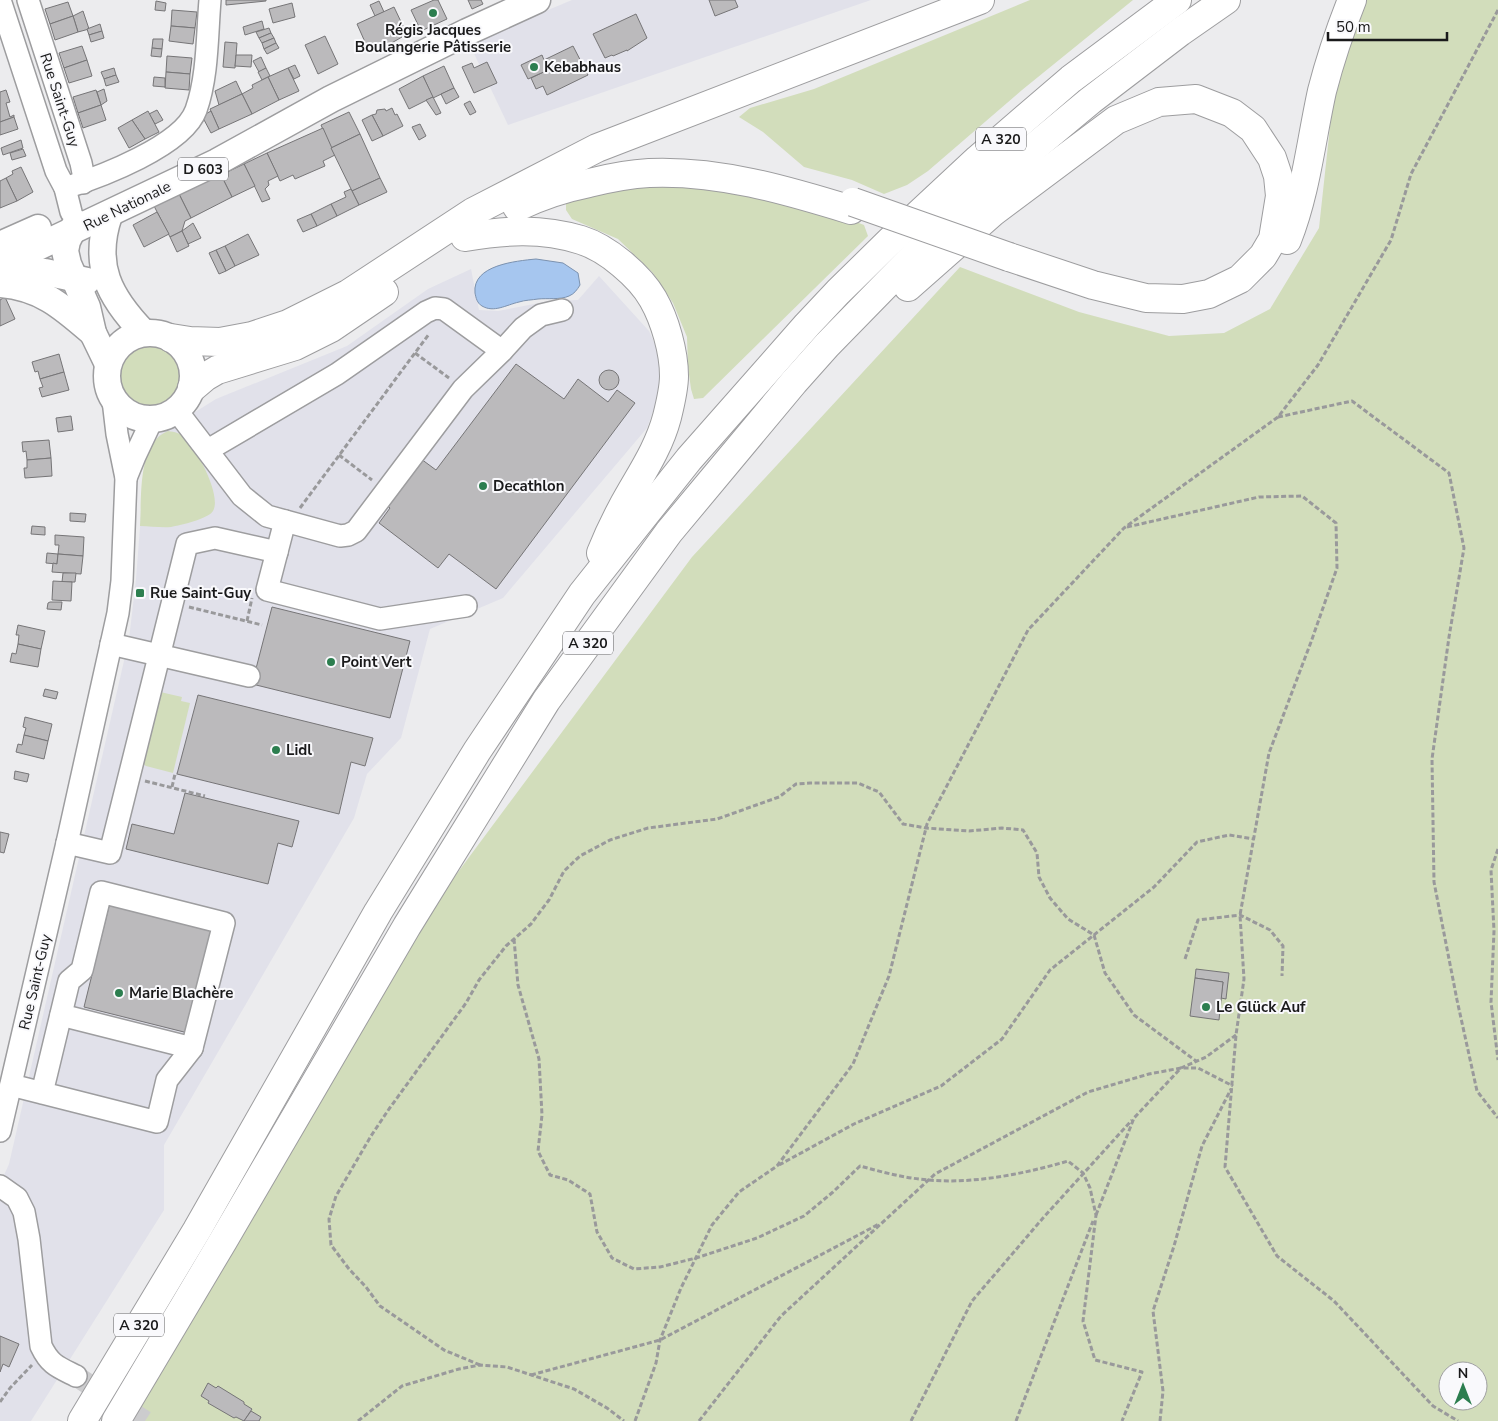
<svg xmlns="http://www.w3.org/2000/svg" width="1498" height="1421" font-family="'Nunito Sans',sans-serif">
  <rect width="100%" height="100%" fill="#ececee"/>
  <g fill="#e1e1ea">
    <path d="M572 0H871L508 125 469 43Z"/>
    <path d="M471 269 479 310 498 311 550 301 578 300 599 276 649 331 659 353V395L647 428 503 598 430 629 401 738 367 774 354 818 164 1145V1210L31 1421H0V1184L9 1164 129 639 136 579 145 463 153 442 160 434 216 399 347 346 428 289Z"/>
  </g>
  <g fill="#d2ddbb" fill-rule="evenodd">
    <path d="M1030 0H1133L1022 90 928 171 907 185 884 194 852 180 804 167 763 132 739 117 750 108 814 89Z"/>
    <path d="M1361 0H1498V1421H121L415 930 692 557 960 267 1079 312 1169 336 1224 333 1270 309 1319 228 1333 99ZM1448 1371H1478V1401H1448Z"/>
    <path d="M701 185 822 209 864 225 868 236 703 398 694 399 691 389 688 367 687 337 673 303 653 273 618 239 572 219 566 210V201L622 186Z"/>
    <circle cx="149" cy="374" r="33"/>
    <path d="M168 431C175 432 180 433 185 438 197 449 222 496 213 511 208 519 181 525 171 527 161 528 150 526 140 526 142 497 137 443 168 431Z"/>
    <path d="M156 691 182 697 181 701 190 703 173 773 146 766 142 763Z"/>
  </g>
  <path fill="#a6c6ef" stroke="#7c92af" d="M536 259 563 263 578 273 580 285C577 290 574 294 569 296 560 300 548 298 538 299 532 300 525 300 519 302 506 305 494 313 482 306 477 303 476 298 475 293 472 265 516 261 536 259Z"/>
  <g fill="#bbbabc" stroke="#767577">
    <path d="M226 0H266V1L226 5Z"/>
    <path d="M434 0H438L447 19 421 31 411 10Z"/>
    <path d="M468 0H481L483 4 472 9Z"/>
    <path d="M709 0H735L738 7 715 16Z"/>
    <path d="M156 1 166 3 165 11 155 10Z"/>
    <path d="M379 1 384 12 375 16 370 5Z"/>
    <path d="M68 2 73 16 50 24 45 9Z"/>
    <path d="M292 3 295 17 273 23 269 9Z"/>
    <path d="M394 7 403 26 398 29 402 37 381 49 380 47 369 51 357 24Z"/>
    <path d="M172 10 197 12 195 28 171 26Z"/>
    <path d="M83 11 89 29 78 32 73 16Z"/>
    <path d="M636 14 647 38 627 51V50L613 56 612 55 605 58 593 34Z"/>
    <path d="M73 16 78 32 55 40 50 24Z"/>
    <path d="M262 21 264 29 245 35 243 27Z"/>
    <path d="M100 24 102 31 89 35 87 29Z"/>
    <path d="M171 26 195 28 193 44 169 41Z"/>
    <path d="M269 28 271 33 259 38 256 32Z"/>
    <path d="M102 31 104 38 91 42 89 35Z"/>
    <path d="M271 33 274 38 262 43 259 38Z"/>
    <path d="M325 36 338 64 318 74 305 45Z"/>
    <path d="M274 38 276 43 264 49 262 43Z"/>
    <path d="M153 39H163L162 49 152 48Z"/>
    <path d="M225 42 237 43 235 68 223 67Z"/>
    <path d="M276 43 279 48 267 54 264 49Z"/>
    <path d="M82 46 87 60 64 68 59 53Z"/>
    <path d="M573 46 588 75 547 95 543 86 536 89 531 78 548 70 544 60Z"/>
    <path d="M152 48 162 49 161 57 151 56Z"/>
    <path d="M236 55H252L251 67 235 66Z"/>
    <path d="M542 55 548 70 528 79 521 65Z"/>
    <path d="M167 56 192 58 190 74 166 72Z"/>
    <path d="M261 57 266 68 259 72 253 61Z"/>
    <path d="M87 60 92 76 69 83 64 68Z"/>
    <path d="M487 62 497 83 474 93 462 67 472 63 474 68Z"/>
    <path d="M295 65 300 76 294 79 288 68Z"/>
    <path d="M444 66 454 88 433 98 423 76Z"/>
    <path d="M114 68 116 75 104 79 101 72Z"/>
    <path d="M266 68 270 76 262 80 258 72Z"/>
    <path d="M288 68 299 91 279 100 268 77Z"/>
    <path d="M166 72 190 74 189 90 165 88Z"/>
    <path d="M116 75 119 82 106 86 104 79Z"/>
    <path d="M423 76 433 97 409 109 399 89Z"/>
    <path d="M154 77 165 78V87L153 86Z"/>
    <path d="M268 77 279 100 252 114 242 94 253 88 252 85Z"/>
    <path d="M236 81 242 94 219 105 215 91Z"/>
    <path d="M454 88 459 97 446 104 441 94Z"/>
    <path d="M104 89 107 101 101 105 97 92Z"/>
    <path d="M6 90 10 102 6 103 10 117 14 115V117L0 122V92Z"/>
    <path d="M96 90 101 105 78 113 73 97Z"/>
    <path d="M242 94 252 114 219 129 210 109Z"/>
    <path d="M433 97 441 113 436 115 426 100Z"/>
    <path d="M470 101 476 112 470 115 464 104Z"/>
    <path d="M101 105 106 120 83 128 78 113Z"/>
    <path d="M392 108 395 115 397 114 403 126 383 136 372 115 376 114 377 110 385 109 386 111Z"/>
    <path d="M157 110 163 120 155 124 149 114Z"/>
    <path d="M148 111 159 132 145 139 132 120Z"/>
    <path d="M211 111 219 129 211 133 202 116Z"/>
    <path d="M349 112 360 134 331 148 321 125Z"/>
    <path d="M372 115 383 136 372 141 362 120Z"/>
    <path d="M14 117 18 129 0 135V122Z"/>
    <path d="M132 120 145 139 129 148 118 128Z"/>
    <path d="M420 124 426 136 419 140 412 127Z"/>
    <path d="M323 128 335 155 323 161 325 166 295 179 293 175 280 181 267 153Z"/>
    <path d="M360 134 380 178 352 191 331 148Z"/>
    <path d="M21 140 23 148 3 155 1 148Z"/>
    <path d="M23 149 26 156 12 160 10 153Z"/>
    <path d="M267 153 278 176 268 181 269 185 265 189 270 199 262 202 244 164Z"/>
    <path d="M244 164 255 186 232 197 221 175Z"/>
    <path d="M21 167 33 192 17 201 6 178 13 174 12 171Z"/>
    <path d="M221 175 232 197 191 218 179 194Z"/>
    <path d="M6 178 17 201 0 208V181Z"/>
    <path d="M380 178 387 192 359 205 352 191Z"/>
    <path d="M351 189 359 205 337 216 331 204 346 197 344 192Z"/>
    <path d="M179 194 191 218 185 221 182 231 170 237 154 206Z"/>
    <path d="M331 204 337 216 317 226 311 214Z"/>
    <path d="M157 212 169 234 144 247 133 225Z"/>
    <path d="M311 214 317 226 303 232 297 220Z"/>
    <path d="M193 223 201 238 188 244 182 231Z"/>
    <path d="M182 231 189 246 177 252 170 237Z"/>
    <path d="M248 234 259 255 235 266 225 246Z"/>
    <path d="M225 246 235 266 226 271 216 250Z"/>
    <path d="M216 250 226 271 219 274 209 253Z"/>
    <path d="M5 297 15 319 0 326V300Z"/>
    <path d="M59 354 64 372 40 379 38 371 35 372 32 362Z"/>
    <path d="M516 364 564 399 578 379 608 402 617 390 635 403 496 589 449 554 438 568 379 523 390 508 382 502 417 456 436 470Z"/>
    <circle cx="609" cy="380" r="10"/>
    <path d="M64 372 69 390 42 397 39 388 43 387 40 379Z"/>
    <path d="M71 416 73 430 58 432 56 418Z"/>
    <path d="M49 440 51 458 27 460 26 451 23 452 22 442Z"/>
    <path d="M51 458 52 476 25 478 24 468H27V460Z"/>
    <path d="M70 513 86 514 85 522 70 521Z"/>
    <path d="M32 526 45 527V535L31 534Z"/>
    <path d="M55 535 84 537 83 556 58 554 59 545H55Z"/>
    <path d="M47 553 58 554 57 564 46 563Z"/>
    <path d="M58 554 83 556 81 574 52 572 53 563 57 564Z"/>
    <path d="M63 573H76L75 582H62Z"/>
    <path d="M53 581 72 582 71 601 52 600Z"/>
    <path d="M50 602H62L61 610 47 609 48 603Z"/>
    <path d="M272 607 410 641 390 718 252 684Z"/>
    <path d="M18 625 45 631 41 649 18 644 19 635H16Z"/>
    <path d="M18 644 41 649 38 667 10 662 12 653 16 654Z"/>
    <path d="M45 689 58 692 56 699 43 696Z"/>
    <path d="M198 695 373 738 365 766 351 762 339 814 177 774Z"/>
    <path d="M25 717 52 724 48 741 24 735 26 728 23 727Z"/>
    <path d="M24 735 48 741 44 759 16 752 18 744 22 745Z"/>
    <path d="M15 771 29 774 27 782 14 779Z"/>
    <path d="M185 793 299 821 292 847 278 843 268 884 126 849 132 824 174 834Z"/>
    <path d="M0 832 9 834 4 853 0 852Z"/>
    <path d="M110 902 214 928 188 1033 84 1007Z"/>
    <path d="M1196 969 1229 973 1226 999 1221 998 1223 982 1195 978Z"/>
    <path d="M1195 978 1223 982 1219 1020 1190 1016Z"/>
    <path d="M0 1336 19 1344 9 1367 3 1364 0 1372Z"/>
    <path d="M208 1383 216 1388 218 1386 244 1402V1404L252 1409 244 1421 236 1417 234 1418 208 1403 209 1401 201 1396Z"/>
    <path d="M251 1411 261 1417 259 1421H244Z"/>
  </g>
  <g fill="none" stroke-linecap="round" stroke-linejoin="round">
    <path stroke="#ccccce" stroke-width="21" stroke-dasharray="21 11" stroke-linecap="butt" d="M76 1376 145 1421"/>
    <g stroke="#9d9d9f" stroke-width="24">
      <g id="minor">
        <path d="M0 0 56 171 65 188 71 212"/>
        <path d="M28 0 81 163 83 173V183"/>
        <path d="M65 188C100 177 183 146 196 110 208 76 207 36 210 0"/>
        <path d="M177 411 242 496 267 516 340 536 348 535 356 531 463 389 502 351"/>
        <path d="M208 450 337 374 426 312 435 308 444 309 502 351 523 328 541 315 562 310"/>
        <path d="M126 478 135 456 152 420"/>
        <path d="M285 521 267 590 380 619 466 606"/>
        <path d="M111 644 249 676"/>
        <path d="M67 843 110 853 187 544 215 538 277 552"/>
        <path d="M61 1015 192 1048"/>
        <path d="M11 1085 157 1122 167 1080 192 1048 224 923 101 892 82 970 69 981 42 1093"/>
        <path d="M0 1131 67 843 118 613 122 581 126 478 117 434 113 400"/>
        <path d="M0 1186 17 1198 24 1212 29 1239 41 1346C50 1365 58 1367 76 1376"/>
      </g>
    </g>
    <g stroke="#9d9d9f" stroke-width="29">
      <g id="major">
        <path d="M109 215C92 265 109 297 144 333"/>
        <path d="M76 223 67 241 65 251 68 264 87 307 93 333 108 364"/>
        <path d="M0 245 38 228"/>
        <path d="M0 265 217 162 331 99 467 32 537 0"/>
        <path d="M0 265 45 272 87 281"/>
        <path d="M0 284C41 287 63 307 93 333"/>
        <circle cx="150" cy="376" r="43"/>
      </g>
    </g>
    <g stroke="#9d9d9f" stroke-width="30">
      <g id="highway">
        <path d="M517 207C540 196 564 188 589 183 609 178 629 174 649 173 718 170 786 190 851 210"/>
        <path d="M465 237C505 230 542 228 581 240 607 248 640 276 653 299 665 320 674 352 674 376 674 388 670 405 667 417 658 451 638 478 622 508 614 523 607 538 601 553"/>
        <path d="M1287 240C1306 192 1311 141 1322 91 1330 60 1340 30 1352 0"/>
        <path d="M908 287 993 212 1116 120 1159 102 1196 99 1232 113 1253 129 1272 158 1278 176 1280 196 1273 239 1263 256 1240 279 1209 294 1183 299 1146 298 1093 285 1009 257"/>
        <path d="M171 338 190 341 220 342 252 336 288 324 348 294 473 212 597 148 980 0"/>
        <path d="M192 388 205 377 217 370 295 346 331 328 384 292"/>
        <path d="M82 1421 197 1230 378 912 477 751 582 594 689 459 807 325 838 292 890 241 978 159 1071 79 1177 0"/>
        <path d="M116 1421 223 1241 407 926 546 701 669 532 794 382 827 345 914 256 997 178 1091 100 1180 32 1226 0"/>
      </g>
    </g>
    <g stroke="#99999b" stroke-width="3" stroke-dasharray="5 2.5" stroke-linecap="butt">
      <path d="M415 353 449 378"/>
      <path d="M1278 417 1352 401 1449 473 1464 548 1449 637 1432 759 1434 882 1457 1000 1477 1091 1498 1118"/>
      <path d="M339 455 372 480"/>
      <path d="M300 508 429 334"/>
      <path d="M1127 527 1259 497 1302 496 1336 523 1337 568 1311 642 1269 753 1240 915 1244 979 1236 1035 1225 1167 1277 1256 1334 1301 1433 1406 1458 1421"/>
      <path d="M189 607 262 625"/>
      <path d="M247 621 252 598"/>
      <path d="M145 781 205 796"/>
      <path d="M172 787 175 774H177"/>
      <path d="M1498 849 1491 870 1494 931 1491 1002 1498 1060"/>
      <path d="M514 939 518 985 539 1059 542 1115 538 1151 550 1175 568 1180 590 1194 597 1232 612 1258 634 1269 660 1267 696 1258 757 1238 804 1216 833 1192 860 1166C882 1172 904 1178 928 1180 975 1184 1023 1174 1068 1161L1083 1173 1090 1188 1096 1215 1083 1321 1095 1360 1142 1372 1122 1421"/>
      <path d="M1185 959 1198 920 1240 915 1270 930 1283 946 1282 976"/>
      <path d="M779 1165 854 1124 941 1086 1002 1039 1050 970 1154 887 1197 842 1229 835 1254 839"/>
      <path d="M1096 1215 1134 1118 1181 1068 1206 1057 1236 1035"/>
      <path d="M480 1365 444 1350 380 1306 366 1287 349 1269 331 1245 329 1219 336 1196 371 1136 389 1109 466 1003 479 980 506 946 531 924 549 900 564 871 580 856 610 840 648 828 717 819 779 797 796 784 810 783H858L879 792 903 824 926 828 969 831 1002 828 1023 830 1037 853 1039 877 1050 898 1068 919 1094 935 1105 973 1134 1015 1196 1061"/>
      <path d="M531 1375 660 1340 879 1224"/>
      <path d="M0 1402 10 1388 32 1365"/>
      <path d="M358 1421 402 1386 459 1369 480 1365 507 1367 574 1389 607 1408 624 1421"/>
      <path d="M635 1421 656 1363 660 1340 681 1288 712 1225 739 1192 777 1166 853 1064 889 976 927 824 1028 630 1124 528 1278 417 1318 365 1391 240 1411 174 1498 10"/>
      <path d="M699 1421 781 1316 935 1174 1088 1092 1149 1074 1181 1068H1198L1233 1086"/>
      <path d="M911 1421 972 1301 1043 1218 1132 1120"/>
      <path d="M1016 1421 1093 1221"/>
      <path d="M1160 1421 1163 1391 1153 1311 1174 1246 1202 1146 1231 1089"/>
    </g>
    <use href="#minor" stroke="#fff" stroke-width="21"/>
    <use href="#major" stroke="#fff" stroke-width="26"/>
    <use href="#highway" stroke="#fff" stroke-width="28"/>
    <g stroke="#9d9d9f" stroke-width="30" stroke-linecap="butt">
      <path id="highway-bridge" d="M853 202 1009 257"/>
    </g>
    <use href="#highway-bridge" stroke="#fff" stroke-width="28"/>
  </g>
  <g fill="#2c7e4f" stroke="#f9f9fc" stroke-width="2">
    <circle cx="433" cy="13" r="5"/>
    <circle cx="534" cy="67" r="5"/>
    <circle cx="483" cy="486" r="5"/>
    <rect x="135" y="588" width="10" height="10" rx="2.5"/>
    <circle cx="331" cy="662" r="5"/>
    <circle cx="276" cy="750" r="5"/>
    <circle cx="119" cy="993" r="5"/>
    <circle cx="1206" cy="1007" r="5"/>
  </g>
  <g text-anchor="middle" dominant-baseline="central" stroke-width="4" stroke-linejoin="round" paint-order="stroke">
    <g fill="#f9f9fc" stroke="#5d5d5e" stroke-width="1">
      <rect x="976" y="127.5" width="50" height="23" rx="4"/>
      <rect x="178" y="157.5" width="50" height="23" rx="4"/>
      <rect x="563" y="631.5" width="50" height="23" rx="4"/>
      <rect x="114" y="1313.5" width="50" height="23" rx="4"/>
    </g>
    <g font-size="14" font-weight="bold" fill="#1a1a1b">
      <text x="1001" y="139">A 320</text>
      <text x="203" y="169">D 603</text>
      <text x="588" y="643">A 320</text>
      <text x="139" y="1325">A 320</text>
    </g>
    <g font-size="15" font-weight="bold" fill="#1a1a1b" stroke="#f9f9fc" text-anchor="start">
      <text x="433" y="30" text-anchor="middle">Régis Jacques<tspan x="433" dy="17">Boulangerie Pâtisserie</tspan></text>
      <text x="544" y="67">Kebabhaus</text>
      <text x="493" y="486">Decathlon</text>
      <text x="150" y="593">Rue Saint-Guy</text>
      <text x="341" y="662">Point Vert</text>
      <text x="286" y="750">Lidl</text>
      <text x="129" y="993">Marie Blachère</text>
      <text x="1216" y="1007">Le Glück Auf</text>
    </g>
    <g font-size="15" fill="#1a1a1b" stroke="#f9f9fc">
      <text transform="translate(60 100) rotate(72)">Rue Saint-Guy</text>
      <text transform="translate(127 206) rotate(-26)">Rue Nationale</text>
      <text transform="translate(35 982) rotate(-77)">Rue Saint-Guy</text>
    </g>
  </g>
  <g transform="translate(1463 1386)"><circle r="24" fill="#f9f9fc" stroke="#a0a0a2"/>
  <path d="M0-4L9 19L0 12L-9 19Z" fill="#2c7e4f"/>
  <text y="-8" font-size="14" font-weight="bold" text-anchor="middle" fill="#1a1a1b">N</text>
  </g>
  <path d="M1328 32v8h119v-8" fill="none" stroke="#1a1a1b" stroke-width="2.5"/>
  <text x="1336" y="32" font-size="15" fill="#1a1a1b" stroke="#f9f9fc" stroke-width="4" paint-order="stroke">50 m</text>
</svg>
